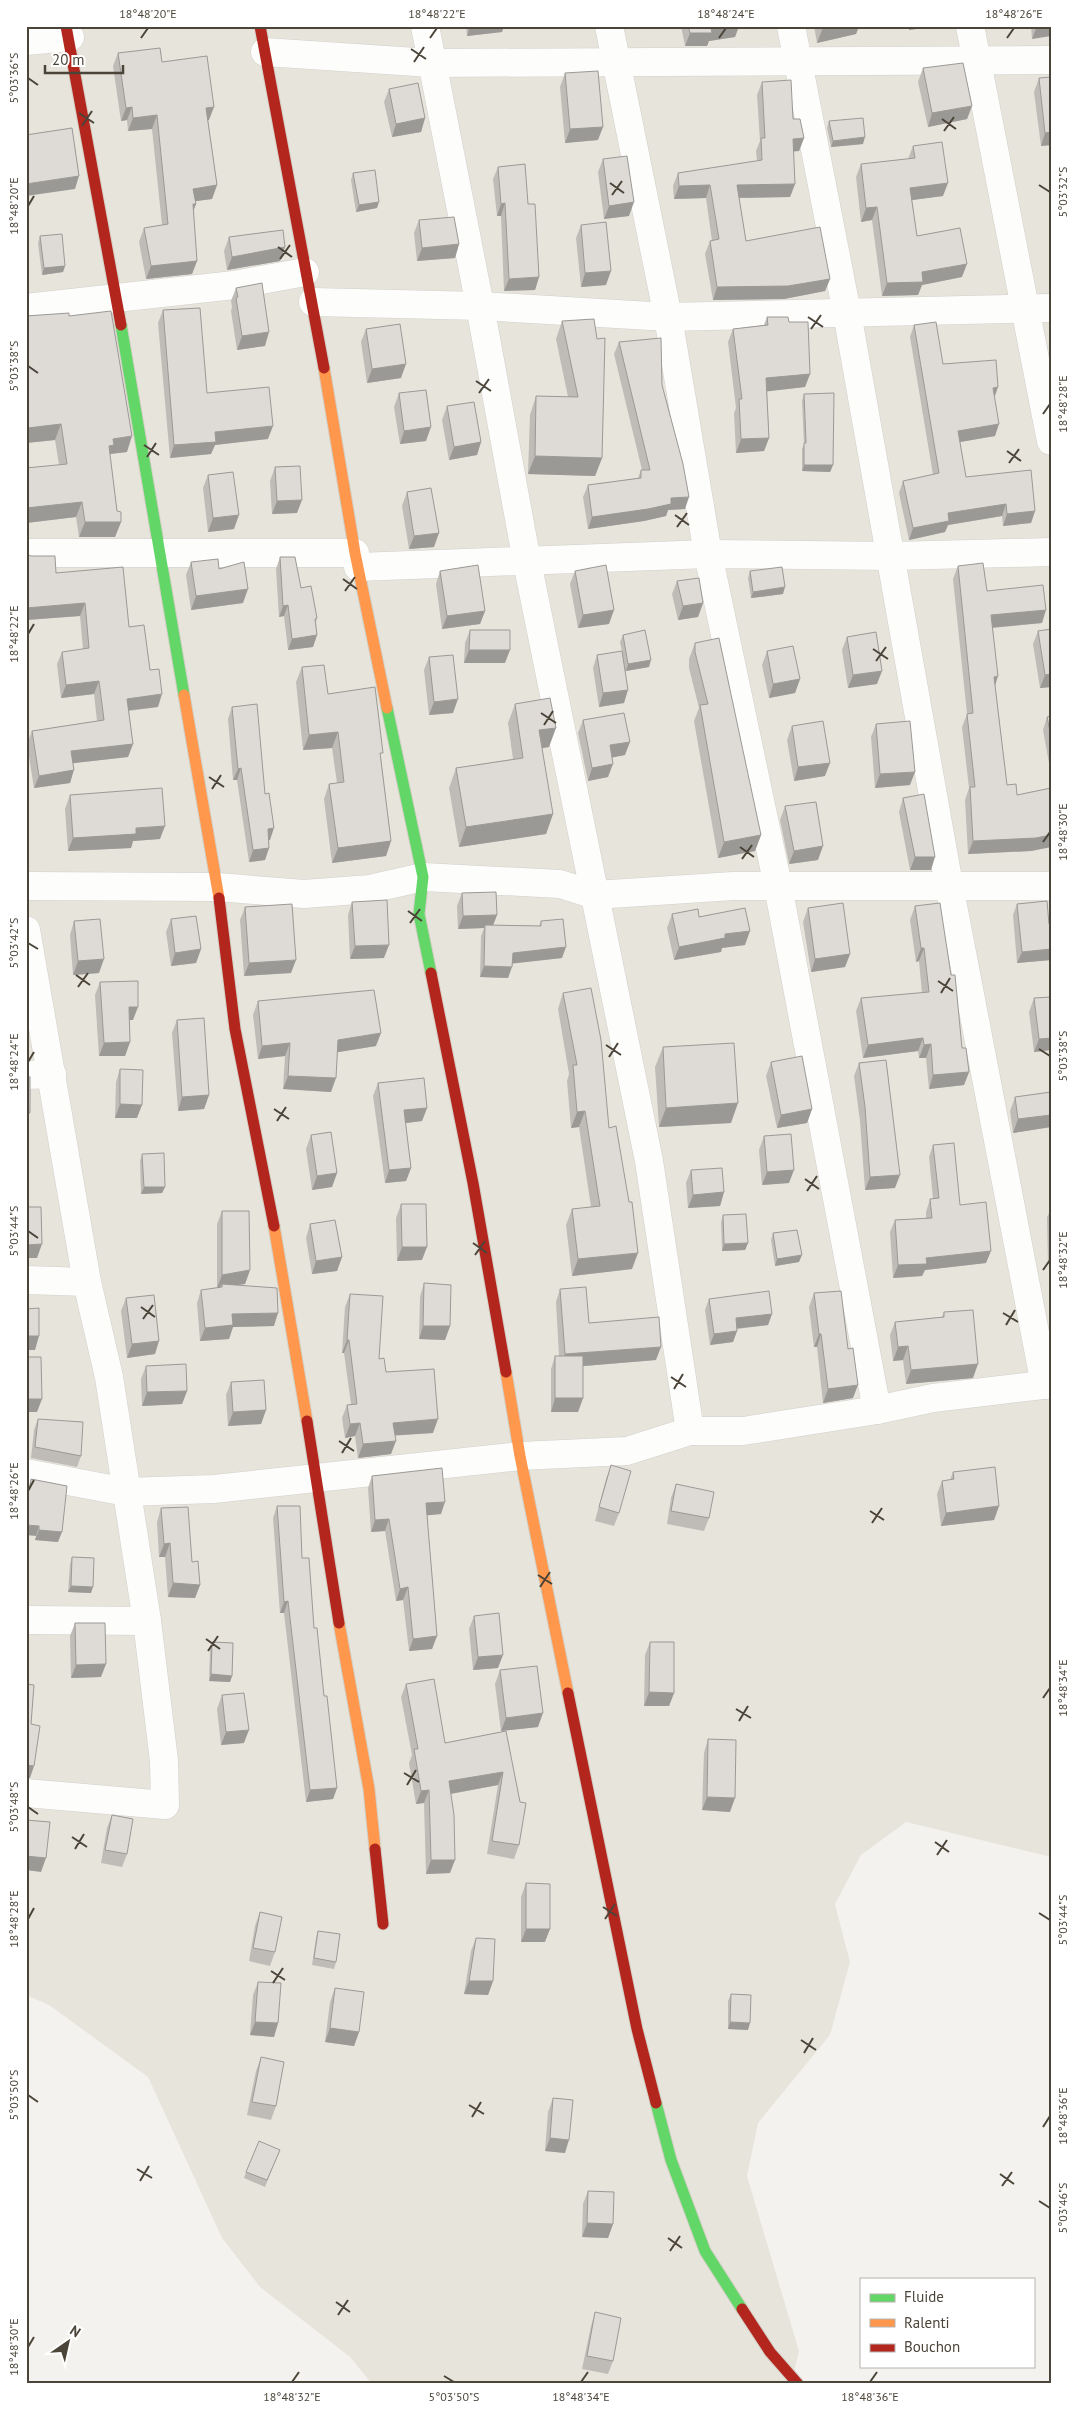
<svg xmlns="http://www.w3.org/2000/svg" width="1077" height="2410" font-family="'PT Sans',sans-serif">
  <rect width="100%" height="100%" fill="#f4f2ee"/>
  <path fill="#e7e4dc" d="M26 26H1051V1857L906 1822 861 1855 835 1904 850 1962 830 2035 758 2123 747 2176 799 2351 791 2384H372L350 2357 260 2287 222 2238 148 2077 49 2005 26 1995Z"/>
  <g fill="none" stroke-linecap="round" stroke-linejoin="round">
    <g stroke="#d2d0cb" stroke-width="29">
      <g id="street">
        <path d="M425 26 480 306 527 562 649 1161 690 1431"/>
        <path d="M609 26 668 317 708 554 778 886 877 1410"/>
        <path d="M791 26 847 313 949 885 1045 1385"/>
        <path d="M970 26 1051 441"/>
        <path d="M26 41 70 37"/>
        <path d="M265 52 431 63 1051 60"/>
        <path d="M313 302 480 306 668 317 1051 308"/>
        <path d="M26 308 234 285 305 272"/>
        <path d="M26 553H355"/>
        <path d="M358 567 708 554 892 556 1051 552"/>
        <path d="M26 886 218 887 304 894 370 889 423 877 560 884 595 895 733 886H1051"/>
        <path d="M26 930 87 1282 109 1377 147 1621 164 1761 165 1805 26 1793"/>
        <path d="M26 1075 52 1074"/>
        <path d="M26 1280 87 1282"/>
        <path d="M26 1473 126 1492 214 1489 520 1456 627 1451 690 1431H743L877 1410 933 1398 1051 1384"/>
        <path d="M26 1620 147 1621"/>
      </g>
    </g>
    <g stroke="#d3cfc5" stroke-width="13">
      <g id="fast">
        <path d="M121 325 184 695"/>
        <path d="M387 708 423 877 419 914 431 973"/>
        <path d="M656 2103 671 2160 705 2251 742 2309"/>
      </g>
    </g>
    <g stroke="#d3cfc5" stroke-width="13">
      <g id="slow">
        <path d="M324 368 355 553 387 708"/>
        <path d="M184 695 219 898"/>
        <path d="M274 1226 307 1421"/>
        <path d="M506 1372 520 1456 568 1693"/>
        <path d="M339 1623 369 1789 375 1849"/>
      </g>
    </g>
    <g stroke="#d3cfc5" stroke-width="13">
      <g id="jam">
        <path d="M66 26 121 325"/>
        <path d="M260 26 324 368"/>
        <path d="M219 898 235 1029 274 1226"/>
        <path d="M431 973 473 1183 506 1372"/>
        <path d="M307 1421 339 1623"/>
        <path d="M568 1693 637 2029 656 2103"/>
        <path d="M375 1849 383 1924"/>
        <path d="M742 2309 770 2352 798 2384"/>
      </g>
    </g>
    <use href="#street" stroke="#fdfdfc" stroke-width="28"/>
    <use href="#fast" stroke="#63d668" stroke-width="11"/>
    <use href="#slow" stroke="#ff974d" stroke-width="11"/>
    <use href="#jam" stroke="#b3261e" stroke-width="11"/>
  </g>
  <g fill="#bfbcb8">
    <path d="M466 26H504L502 32 467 36Z"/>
    <path d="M681 26H739L735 37 709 41 707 46H685Z"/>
    <path d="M814 26H859L856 34 817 43Z"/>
    <path d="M1031 26H1051L1032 39Z"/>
    <path d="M118 53 162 62 209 120H208L217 185 212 199 196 201V204L193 211 197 261 192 274 146 279 139 242 144 228 162 225 152 129 128 131 127 120 121 121 113 66Z"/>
    <path d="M923 68 972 106 967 119 928 127 918 82Z"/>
    <path d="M565 73 598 140 565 143 560 87Z"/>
    <path d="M1039 78 1051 145 1041 146 1034 92Z"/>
    <path d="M762 82 793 119 804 138 799 151H793L795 184 790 197 739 198 746 241 830 279 825 291 784 299 713 300 705 254 710 241H712L706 198 674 199 673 186 678 173 757 161 756 151 760 141 757 95Z"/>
    <path d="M389 89 425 118 421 132 392 137 384 102Z"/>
    <path d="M829 121 863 144 831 147 827 128Z"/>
    <path d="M913 146 943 196 912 200 917 236 962 277 922 285 918 295 882 296 872 220 861 222 856 177 861 164 908 159Z"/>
    <path d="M603 159 629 216 604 219 598 172Z"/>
    <path d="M498 167 528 204 539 277 535 290 504 291 501 216H497L493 179Z"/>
    <path d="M353 173 377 208 356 212 351 180Z"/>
    <path d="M419 220 459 244 455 258 417 261 414 233Z"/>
    <path d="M581 225 606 285 581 287 576 238Z"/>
    <path d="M40 236 65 266 63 272 42 275 38 243Z"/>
    <path d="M229 237 285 247 280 261 227 270 224 251Z"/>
    <path d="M236 288 265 346 237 350 231 311 232 307 231 301Z"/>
    <path d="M163 310 207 393 268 439 215 445 211 454 170 458 158 323Z"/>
    <path d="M26 316H69L127 452 110 454V456L117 511 121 522 115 537H79L76 517 26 523V468L59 465 55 440 26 443Z"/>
    <path d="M767 317 789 322 810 374 805 387 767 391 769 438 764 451 736 453 734 413 736 408 728 342 733 329 764 325Z"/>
    <path d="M562 321 602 458 595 476 528 474 530 415 536 396 568 397 556 339Z"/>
    <path d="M914 325 943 364 994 398 995 436 960 442 966 477 1035 511 1031 523 1003 526 1002 516 948 525 945 532 909 540 899 493 903 481 933 475 910 337Z"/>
    <path d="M366 329 401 378 367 383 361 342Z"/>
    <path d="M619 342 662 385 685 509 668 510 666 516 644 521 588 529 583 497 588 485 638 478 641 470H642L614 354Z"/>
    <path d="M399 393 426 441 400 444 394 407Z"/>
    <path d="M804 394 833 465 830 472 802 471V449L804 445 802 401Z"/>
    <path d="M447 406 481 442 477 455 449 460 442 420Z"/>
    <path d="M275 467 297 513 272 514 270 481Z"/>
    <path d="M208 475 234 529 208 532 203 488Z"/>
    <path d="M407 492 434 547 409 549 402 506Z"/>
    <path d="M26 554 56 573 129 627 150 670 158 707 129 711 133 744 128 757 73 763 70 783 34 788 27 744 32 731 97 721 94 694 61 698 57 664 62 652 83 649 80 616 26 620Z"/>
    <path d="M280 557 301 588 317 618 316 623 317 635 313 647 288 650 284 616 279 617 276 569Z"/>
    <path d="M191 562 219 569 243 603 191 610 186 575Z"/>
    <path d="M958 566 987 591 1042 623 993 628 995 684 1007 785 1017 795 1051 788V847L1031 851 968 854 965 800 969 788 962 727 967 714 953 579Z"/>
    <path d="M440 571 485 611 480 624 442 629 436 584Z"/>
    <path d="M575 571 609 624 578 628 570 584Z"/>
    <path d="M750 571 783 594 751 598 748 578Z"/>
    <path d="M677 581 703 603 698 617 678 620 672 594Z"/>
    <path d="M1051 629V687L1040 688 1033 644 1038 631Z"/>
    <path d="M470 630 505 663H464L465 643Z"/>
    <path d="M623 635 649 667 626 671 624 703 599 707 593 668 597 655 622 651 620 642Z"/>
    <path d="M847 637 877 684 848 688 842 650Z"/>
    <path d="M695 643 761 835 755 851 718 858 694 721 699 708 689 668V659Z"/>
    <path d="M767 651 800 679 795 693 769 698 762 665Z"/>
    <path d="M429 657 453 713 429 715 424 670Z"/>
    <path d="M302 667 328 694 381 758 391 841 386 856 332 863 324 799 329 784 337 783 332 748 303 750 296 682Z"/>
    <path d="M515 704 549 747 542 748 553 814 546 834 459 847 449 788 456 768 513 759 508 723Z"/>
    <path d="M232 707 265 794 270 840H269V848L265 860 249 862 237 780H233L228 719Z"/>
    <path d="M1051 716V774L1043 730 1047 717Z"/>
    <path d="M583 720 625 755 612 757 608 777 588 781 578 733Z"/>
    <path d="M876 724 910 785 875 788 871 737Z"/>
    <path d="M792 726 825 776 794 781 787 740Z"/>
    <path d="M70 795 160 839 133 841 131 848 68 851 65 809Z"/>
    <path d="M903 798 931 870H910L899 812Z"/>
    <path d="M785 806 818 860 789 864 780 820Z"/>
    <path d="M462 893 497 915 493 925 539 926 541 921 562 958 512 963 508 978 480 977 481 936 484 928 458 929 457 906Z"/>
    <path d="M352 902 384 958 350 959 348 915Z"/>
    <path d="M1017 904 1049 924H1051V960L1017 963 1013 915Z"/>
    <path d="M915 906 951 975 962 1048 969 1072 964 1085 929 1089 926 1058H919L918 1051 863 1058 856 1011 861 998 922 993 919 961 916 962 910 920Z"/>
    <path d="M245 907 291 973 244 976 240 920Z"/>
    <path d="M808 908 850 954 845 967 811 972 803 922Z"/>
    <path d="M672 914 699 917 745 945 722 948 721 952 674 960 667 928Z"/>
    <path d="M171 919 201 949 196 963 171 966 166 932Z"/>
    <path d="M74 921 99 973 73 975 70 935Z"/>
    <path d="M100 982 133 1020H129L130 1042 125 1056H99L95 995Z"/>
    <path d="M563 993 609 1128 632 1269 572 1276 566 1225 572 1209 591 1207 579 1127 571 1128 567 1081 569 1074 558 1009Z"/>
    <path d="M1051 997V1050L1034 1052 1029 1012 1034 998Z"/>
    <path d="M258 1001 376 1046 337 1052 331 1092 283 1089 285 1056 258 1059 253 1015Z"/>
    <path d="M177 1020 209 1095 204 1109 178 1111 172 1033Z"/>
    <path d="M663 1047 731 1123 659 1127 655 1067Z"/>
    <path d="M771 1062 812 1109 807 1123 777 1128 766 1076Z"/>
    <path d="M859 1063 895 1188 865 1190 860 1121 854 1076Z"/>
    <path d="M120 1069 137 1118H115L116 1082Z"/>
    <path d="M378 1083 427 1108 422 1121 405 1123 411 1168 406 1181 385 1183 373 1096Z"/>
    <path d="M1051 1092V1127L1013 1133 1010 1111 1015 1097Z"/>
    <path d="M311 1135 337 1173 332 1187 312 1190 306 1149Z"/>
    <path d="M764 1136 789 1183 762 1185 759 1150Z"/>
    <path d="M933 1145 986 1263 925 1270 922 1276 893 1278 890 1232 895 1220 926 1218V1212L930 1199H933L929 1157Z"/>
    <path d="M142 1154 165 1187 162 1193 141 1194 140 1161Z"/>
    <path d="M691 1170 724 1192 720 1206 688 1208 686 1183Z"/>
    <path d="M401 1204 422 1260 397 1261 396 1218Z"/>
    <path d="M1051 1209V1264H1048L1047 1217Z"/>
    <path d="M222 1211 250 1270 245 1284 237 1285 274 1326 233 1327 229 1339 200 1341 197 1303 201 1290 217 1288V1224Z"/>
    <path d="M723 1215 748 1243 745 1250 722 1251 721 1222Z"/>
    <path d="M310 1224 342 1257 337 1271 312 1274 306 1238Z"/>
    <path d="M773 1233 799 1262 775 1266 771 1240Z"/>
    <path d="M424 1283 450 1326 445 1340 419 1339 420 1297Z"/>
    <path d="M560 1289 589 1323 656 1360 583 1366V1398L578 1412H551V1369L555 1356H559L556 1302Z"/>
    <path d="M814 1293 853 1398 823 1403 817 1347H814L809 1307Z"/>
    <path d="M350 1294 379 1359 386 1372 433 1433 395 1435 391 1454 358 1458 355 1436 345 1438 342 1418 347 1405 351 1404 344 1353H342L345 1307Z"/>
    <path d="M126 1298 155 1354 127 1358 121 1311Z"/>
    <path d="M709 1299 772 1314 768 1325 737 1329V1331L733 1342 710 1345 705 1310Z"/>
    <path d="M944 1312 973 1378 906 1384 903 1360 893 1361 890 1335 895 1322 942 1317Z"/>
    <path d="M146 1366 187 1391 182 1404 142 1406 141 1379Z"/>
    <path d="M231 1382 266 1410 261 1424 228 1426 226 1395Z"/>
    <path d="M38 1419 81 1456 77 1467 31 1458 34 1430Z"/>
    <path d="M611 1465 619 1513 614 1526 595 1521 606 1479Z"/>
    <path d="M953 1472 999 1506 994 1520 941 1526 937 1494 942 1481 950 1480Z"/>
    <path d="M372 1476 441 1514 427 1515 437 1636 432 1649 409 1651 403 1600 396 1601 385 1531 371 1532 368 1488Z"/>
    <path d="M31 1479 58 1542 35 1540 36 1536 28 1488Z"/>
    <path d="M676 1484 709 1518 704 1531 667 1524 671 1498Z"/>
    <path d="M277 1506 302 1558 314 1628 337 1788 333 1799 306 1802 284 1613H280L273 1518Z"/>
    <path d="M161 1508 192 1562 200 1585 195 1598 168 1597 165 1557H159L157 1522Z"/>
    <path d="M72 1557 91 1593 68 1592 70 1564Z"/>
    <path d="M474 1616 498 1668 473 1670 469 1629Z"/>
    <path d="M75 1623 101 1677 71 1678 70 1636Z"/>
    <path d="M212 1642 232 1676 230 1682 209 1681 210 1649Z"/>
    <path d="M650 1642 674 1693 669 1706H644L645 1655Z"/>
    <path d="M500 1670 538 1727 501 1731 495 1684Z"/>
    <path d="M406 1684 445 1743 506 1731 519 1845 514 1859 487 1854 498 1785 451 1794 450 1873 426 1874 424 1803 416 1804 409 1763 412 1755 401 1697Z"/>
    <path d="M222 1695 244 1743 221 1745 217 1709Z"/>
    <path d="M708 1739 730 1812 702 1810 704 1753Z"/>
    <path d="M112 1815 127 1854 122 1867 101 1863 107 1828Z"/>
    <path d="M526 1883 545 1942H521V1897Z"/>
    <path d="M260 1912 275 1952 270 1966 249 1961 255 1926Z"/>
    <path d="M318 1931 336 1962 334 1969 312 1965 316 1938Z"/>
    <path d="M476 1938 493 1981 488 1995 464 1994 471 1951Z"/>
    <path d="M258 1982 278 2023 274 2037 250 2035 253 1995Z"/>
    <path d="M335 1988 359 2032 354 2046 325 2042 330 2002Z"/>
    <path d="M731 1994 748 2030 728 2029V2001Z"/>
    <path d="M261 2057 276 2106 271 2120 247 2115 256 2071Z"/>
    <path d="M553 2098 565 2153 545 2151 548 2112Z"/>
    <path d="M277 2157 265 2187 244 2178 246 2172Z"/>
    <path d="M588 2191 613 2224 608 2238 582 2237 583 2204Z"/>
    <path d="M595 2312 613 2361 608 2374 582 2369 591 2326Z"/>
  </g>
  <g fill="#9b9996">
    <path d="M470 26H504L502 32 467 36Z"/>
    <path d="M725 26H739L735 37 709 41 707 46H685L690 33Z"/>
    <path d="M837 26H859L856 34 817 43 822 30Z"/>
    <path d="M910 26H941L909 30Z"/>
    <path d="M1037 26H1051V36L1032 39Z"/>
    <path d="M972 106 967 119 928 127 932 113Z"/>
    <path d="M132 107 127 120 121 121 126 108Z"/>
    <path d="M214 107 209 120 202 121 206 108Z"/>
    <path d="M157 115 152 129 128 131 133 118Z"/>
    <path d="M425 118 421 132 392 137 396 124Z"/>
    <path d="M603 127 598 140 565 143 570 129Z"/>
    <path d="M1051 132V145L1041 146 1045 133Z"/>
    <path d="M865 137 863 144 831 147 833 141Z"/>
    <path d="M804 138 799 151 788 152 793 139Z"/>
    <path d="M79 176 75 189 26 196V184Z"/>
    <path d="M948 183 943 196 905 201 910 188Z"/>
    <path d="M795 184 790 197 732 198 737 185Z"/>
    <path d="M217 185 212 199 189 202 193 189Z"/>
    <path d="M710 185 706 198 674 199 679 186Z"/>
    <path d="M379 202 377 208 356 212 359 205Z"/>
    <path d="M634 202 629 216 604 219 609 206Z"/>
    <path d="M505 203 501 216H497L501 204Z"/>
    <path d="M193 204H196L191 217Z"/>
    <path d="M877 207 872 220 861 222 866 208Z"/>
    <path d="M459 244 455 258 417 261 422 248Z"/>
    <path d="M285 247 280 261 227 270 232 257Z"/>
    <path d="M197 261 192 274 146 279 151 266Z"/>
    <path d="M967 264 962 277 922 285 918 295 882 296 887 283 922 272Z"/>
    <path d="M65 266 63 272 42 275 44 268Z"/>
    <path d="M611 271 606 285 581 287 585 273Z"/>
    <path d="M539 277 535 290 504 291 509 279Z"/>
    <path d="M830 279 825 291 784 299 713 300 717 287Z"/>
    <path d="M269 332 265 346 237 350 242 336Z"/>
    <path d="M406 364 401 378 367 383 372 369Z"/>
    <path d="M810 374 805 387 761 392 766 378Z"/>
    <path d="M998 387 994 399 993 388Z"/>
    <path d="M61 424 55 440 26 443V433L28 428Z"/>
    <path d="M999 424 995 436 954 443 958 431Z"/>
    <path d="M273 426 268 439 215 445 211 454 170 458 174 445 215 432Z"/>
    <path d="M431 427 426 441 400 444 404 431Z"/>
    <path d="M132 436 127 452 110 454 108 461 109 446 113 439Z"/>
    <path d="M769 438 764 451 736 453 741 439Z"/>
    <path d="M481 442 477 455 449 460 454 447Z"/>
    <path d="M535 456 602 458 595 476 528 474Z"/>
    <path d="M804 465H833L830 472 802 471Z"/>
    <path d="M689 497 685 509 668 510 666 516 644 521 588 529 592 517 671 498Z"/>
    <path d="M302 500 297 513 272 514 277 501Z"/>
    <path d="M82 502 76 517 26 523V508Z"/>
    <path d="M1006 504 1002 516 948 525 945 532 909 540 913 528 948 513Z"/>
    <path d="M1035 511 1031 523 1003 526 1007 514Z"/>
    <path d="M239 515 234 529 208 532 213 518Z"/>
    <path d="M85 522H121L115 537H79Z"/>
    <path d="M439 533 434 547 409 549 414 536Z"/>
    <path d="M785 587 783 594 751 598 753 592Z"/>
    <path d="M248 589 243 603 191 610 196 596Z"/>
    <path d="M85 603 80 616 26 620V608Z"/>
    <path d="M703 603 698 617 678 620 683 606Z"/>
    <path d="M288 605 284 616 279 617 283 606Z"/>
    <path d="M614 610 609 624 578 628 583 615Z"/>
    <path d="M1046 610 1042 623 987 628 991 615Z"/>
    <path d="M485 611 480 624 442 629 447 616Z"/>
    <path d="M317 635 313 647 288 650 292 639Z"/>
    <path d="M469 650H510L505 663H464Z"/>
    <path d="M651 660 649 667 626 671 628 664Z"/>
    <path d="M882 671 877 684 848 688 853 675Z"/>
    <path d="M1051 674V687L1040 688 1045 675Z"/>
    <path d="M998 676 994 689V677Z"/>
    <path d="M800 679 795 693 769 698 773 684Z"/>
    <path d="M99 681 94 694 61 698 66 685Z"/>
    <path d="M628 690 624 703 599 707 603 693Z"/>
    <path d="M162 694 158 707 122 711 127 699Z"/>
    <path d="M458 699 453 713 429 715 434 702Z"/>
    <path d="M556 728 549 747 532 750 539 730Z"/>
    <path d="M338 732 332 748 303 750 309 735Z"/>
    <path d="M630 742 625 755 605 759 610 745Z"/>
    <path d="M133 744 128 757 66 764 71 751Z"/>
    <path d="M830 763 825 776 794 781 798 767Z"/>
    <path d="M613 764 608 777 588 781 592 768Z"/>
    <path d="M241 768 237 780H233L238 769Z"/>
    <path d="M74 770 70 783 34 788 39 776Z"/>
    <path d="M915 772 910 785 875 788 880 774Z"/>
    <path d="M553 814 546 834 459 847 466 827Z"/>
    <path d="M165 826 160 839 133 841 131 848 68 851 73 838 136 828Z"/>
    <path d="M274 828 270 840 263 841 268 829Z"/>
    <path d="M761 835 755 851 718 858 724 842Z"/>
    <path d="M1051 835V847L1031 851 968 854 973 841Z"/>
    <path d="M391 841 386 856 332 863 338 848Z"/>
    <path d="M823 846 818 860 789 864 794 851Z"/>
    <path d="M269 848 265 860 249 862 253 850Z"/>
    <path d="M915 857H935L931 870H910Z"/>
    <path d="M497 915 492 928 485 925 484 928 458 929 463 916Z"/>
    <path d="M750 931 745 945 722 948 721 952 674 960 679 947 725 934Z"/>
    <path d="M389 945 384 958 350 959 355 946Z"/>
    <path d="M566 947 562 958 509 964 513 953Z"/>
    <path d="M921 948H924L919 961 916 962Z"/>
    <path d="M201 949 196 963 171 966 175 953Z"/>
    <path d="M1051 949V960L1017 963 1022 952Z"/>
    <path d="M850 954 845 967 811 972 815 959Z"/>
    <path d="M104 959 99 973 73 975 78 961Z"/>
    <path d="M296 960 291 973 244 976 249 963Z"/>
    <path d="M484 966 512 967 508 978 480 977Z"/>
    <path d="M129 1007H138L133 1020H124Z"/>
    <path d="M381 1033 376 1046 333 1053 338 1040Z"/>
    <path d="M923 1038 918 1051 863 1058 868 1045Z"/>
    <path d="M1051 1038V1050L1034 1052 1039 1039Z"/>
    <path d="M130 1042 125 1056H99L104 1043Z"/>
    <path d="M290 1043 285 1056 258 1059 262 1046Z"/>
    <path d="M931 1044 926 1058H919L924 1045Z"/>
    <path d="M969 1072 964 1085 929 1089 933 1075Z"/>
    <path d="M288 1076 336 1078 331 1092 283 1089Z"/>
    <path d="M209 1095 204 1109 178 1111 182 1097Z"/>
    <path d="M738 1103 731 1123 659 1127 666 1108Z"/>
    <path d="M120 1104 142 1105 137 1118H115Z"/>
    <path d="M427 1108 422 1121 399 1124 404 1110Z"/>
    <path d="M812 1109 807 1123 777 1128 781 1115Z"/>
    <path d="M585 1111 579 1127 571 1128 577 1112Z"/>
    <path d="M26 1112H30L26 1121Z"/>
    <path d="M1051 1115V1127L1013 1133 1018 1119Z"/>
    <path d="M411 1168 406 1181 385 1183 389 1170Z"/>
    <path d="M794 1170 789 1183 762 1185 767 1172Z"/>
    <path d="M337 1173 332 1187 312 1190 317 1176Z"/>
    <path d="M900 1175 895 1188 865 1190 870 1177Z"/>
    <path d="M144 1187H165L162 1193 141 1194Z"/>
    <path d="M724 1192 720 1206 688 1208 693 1195Z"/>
    <path d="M748 1243 745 1250 722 1251 724 1244Z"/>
    <path d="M42 1244 37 1258H26V1245Z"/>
    <path d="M402 1247H427L422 1260 397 1261Z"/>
    <path d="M991 1251 986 1263 925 1270 922 1276 893 1278 898 1265 926 1258Z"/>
    <path d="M638 1253 632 1269 572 1276 578 1259Z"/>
    <path d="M802 1255 799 1262 775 1266 777 1259Z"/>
    <path d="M342 1257 337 1271 312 1274 316 1261Z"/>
    <path d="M1051 1257V1264H1048Z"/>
    <path d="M250 1270 245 1284 222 1287V1284L220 1287 217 1288 222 1275Z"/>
    <path d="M278 1313 274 1326 233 1327 229 1339 200 1341 205 1328 232 1314Z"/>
    <path d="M772 1314 768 1325 732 1329 736 1318Z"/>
    <path d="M423 1326H450L445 1340 419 1339Z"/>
    <path d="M737 1331 733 1342 710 1345 714 1334Z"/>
    <path d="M819 1334H821L817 1347H814Z"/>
    <path d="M26 1336H39L35 1350H26Z"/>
    <path d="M347 1340H349L344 1353H342Z"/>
    <path d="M159 1341 155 1354 127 1358 132 1344Z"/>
    <path d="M908 1346 903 1360 893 1361 898 1347Z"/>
    <path d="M661 1347 656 1360 560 1368 565 1354Z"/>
    <path d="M978 1364 973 1378 906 1384 911 1370Z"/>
    <path d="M858 1385 853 1398 823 1403 828 1389Z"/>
    <path d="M187 1391 182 1404 142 1406 147 1392Z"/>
    <path d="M555 1398H583L578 1412H551Z"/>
    <path d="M26 1399H42L37 1412H26Z"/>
    <path d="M266 1410 261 1424 228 1426 233 1412Z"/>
    <path d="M438 1419 433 1433 388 1436 393 1423Z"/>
    <path d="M360 1423 355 1436 345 1438 350 1424Z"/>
    <path d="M396 1441 391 1454 358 1458 363 1444Z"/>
    <path d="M445 1502 441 1514 421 1516 426 1503Z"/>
    <path d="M999 1506 994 1520 941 1526 946 1513Z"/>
    <path d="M389 1519 385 1531 371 1532 375 1520Z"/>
    <path d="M26 1525 39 1526 36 1536 26 1535Z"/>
    <path d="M39 1530 62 1532 58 1542 35 1540Z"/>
    <path d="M170 1543 165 1557H159L164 1544Z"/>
    <path d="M173 1583 200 1585 195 1598 168 1597Z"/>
    <path d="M71 1586 93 1587 91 1593 68 1592Z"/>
    <path d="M408 1587 403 1600 396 1601 400 1589Z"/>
    <path d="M288 1601 284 1613H280L284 1602Z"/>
    <path d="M437 1636 432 1649 409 1651 413 1639Z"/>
    <path d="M503 1655 498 1668 473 1670 478 1657Z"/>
    <path d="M106 1664 101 1677 71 1678 76 1665Z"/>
    <path d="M211 1674 232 1676 230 1682 209 1681Z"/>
    <path d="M649 1692 674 1693 669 1706H644Z"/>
    <path d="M543 1713 538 1727 501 1731 506 1718Z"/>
    <path d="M249 1730 244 1743 221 1745 226 1732Z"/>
    <path d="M26 1765 34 1766 30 1778 26 1777Z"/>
    <path d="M503 1772 498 1785 444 1795 449 1781Z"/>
    <path d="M337 1788 333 1799 306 1802 310 1790Z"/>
    <path d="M429 1790 424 1803 416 1804 421 1791Z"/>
    <path d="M707 1797 735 1798 730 1812 702 1810Z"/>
    <path d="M26 1856 46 1858 41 1872 26 1870Z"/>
    <path d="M431 1860H455L450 1873 426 1874Z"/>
    <path d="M526 1929H550L545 1942H521Z"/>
    <path d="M469 1981H493L488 1995 464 1994Z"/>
    <path d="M255 2022 278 2023 274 2037 250 2035Z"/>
    <path d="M730 2022 750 2023 748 2030 728 2029Z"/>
    <path d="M330 2028 359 2032 354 2046 325 2042Z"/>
    <path d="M550 2138 569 2140 565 2153 545 2151Z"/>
    <path d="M587 2223 613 2224 608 2238 582 2237Z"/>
  </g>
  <g fill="#dedbd6" stroke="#9b9996">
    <path d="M688 26H725L711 28 712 33H690Z"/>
    <path d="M821 26H837L822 30Z"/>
    <path d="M160 48 162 62 207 56 214 107 206 108 217 185 193 189 196 204H193L197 261 151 266 144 228 168 224 157 115 133 118 132 107 126 108 118 53Z"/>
    <path d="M963 63 972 106 932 113 923 68Z"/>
    <path d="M598 71 603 127 570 129 565 73Z"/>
    <path d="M1051 77V132L1045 133 1039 78Z"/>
    <path d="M791 80 793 119H800L804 138 793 139 795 184 737 185 746 241 820 227 830 279 788 286 717 287 710 241 719 239 710 185 679 186 678 173 762 160 761 138H765L762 82Z"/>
    <path d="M418 83 425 118 396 124 389 89Z"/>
    <path d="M863 118 865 137 833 141 829 121Z"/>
    <path d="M72 128 79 176 26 184V135Z"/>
    <path d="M942 142 948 183 910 188 917 236 960 228 967 264 922 272 923 282 887 283 877 207 866 208 861 164 915 158 913 146Z"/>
    <path d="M627 156 634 202 609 206 603 159Z"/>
    <path d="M525 164 528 204H535L539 277 509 279 505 203 501 204 498 167Z"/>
    <path d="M375 170 379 202 359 205 353 173Z"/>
    <path d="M454 217 459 244 422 248 419 220Z"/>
    <path d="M606 222 611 271 585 273 581 225Z"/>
    <path d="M283 230 285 247 232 257 229 237Z"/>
    <path d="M62 234 65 266 44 268 40 236Z"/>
    <path d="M262 283 269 332 242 336 236 298 238 297 236 288Z"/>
    <path d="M200 308 207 393 269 387 273 426 215 432 216 442 174 445 163 310Z"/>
    <path d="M111 311 132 436 113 439 114 445 109 446 117 511 121 512V522H85L82 502 26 508V468L67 464 61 424 28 428 26 417V316L69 313V316Z"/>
    <path d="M767 317H788L789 322H808L810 374 766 378 769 438 741 439 739 399H742L733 329 768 325Z"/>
    <path d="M594 319 597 339 605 338 602 458 535 456 536 396 578 397 562 321Z"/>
    <path d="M936 322 943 364 996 360 998 387 993 388 999 424 958 431 966 477 1031 470 1035 511 1007 514 1006 504 948 513 949 521 913 528 903 481 939 473 914 325Z"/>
    <path d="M400 324 406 364 372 369 366 329Z"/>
    <path d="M661 338 662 385 683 464 689 497 671 498V504L648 509 592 517 588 485 641 478V470H650L619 342Z"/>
    <path d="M426 390 431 427 404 431 399 393Z"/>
    <path d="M834 393 833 465H804V443H806L804 394Z"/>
    <path d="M474 402 481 442 454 447 447 406Z"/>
    <path d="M300 466 302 500 277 501 275 467Z"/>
    <path d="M233 472 239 515 213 518 208 475Z"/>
    <path d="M431 488 439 533 414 536 407 492Z"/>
    <path d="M26 554 31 556H55L56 573 123 567 129 627 144 625 150 670 159 669 162 694 127 699 133 744 71 751 74 770 39 776 32 731 104 720 99 681 66 685 62 652 89 648 85 603 26 608Z"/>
    <path d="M280 557H295L301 588 311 586 317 618 315 619 317 635 292 639 288 605 283 606Z"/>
    <path d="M218 559 219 569 244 562 248 589 196 596 191 562Z"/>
    <path d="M983 563 987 591 1043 585 1046 610 991 615 998 676 994 677 1007 785 1016 784 1017 795 1051 788V835L1036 838 973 841 970 787H975L967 714 973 713 958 566Z"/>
    <path d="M478 565 485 611 447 616 440 571Z"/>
    <path d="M606 565 614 610 583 615 575 571Z"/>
    <path d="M782 567 785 587 753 592 750 571Z"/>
    <path d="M699 578 703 603 683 606 677 581Z"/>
    <path d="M1051 629V674L1045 675 1038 631Z"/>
    <path d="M470 630H510V650H469Z"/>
    <path d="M645 630 651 660 628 664 623 635Z"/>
    <path d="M876 632 882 671 853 675 847 637Z"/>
    <path d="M719 638 761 835 724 842 700 705 708 704 695 652V643Z"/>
    <path d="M793 646 800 679 773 684 767 651Z"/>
    <path d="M622 651 628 690 603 693 597 655Z"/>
    <path d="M453 655 458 699 434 702 429 657Z"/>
    <path d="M324 665 328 694 375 687 383 753H380L391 841 338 848 329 784 344 782 338 732 309 735 302 667Z"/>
    <path d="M550 698 556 728 539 730 553 814 466 827 456 768 523 758 515 704Z"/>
    <path d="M257 704 265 794 269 793 274 828 268 829 269 848 253 850 241 768 238 769 232 707Z"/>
    <path d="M624 713 630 742 610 745 613 764 592 768 583 720Z"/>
    <path d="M1051 716V736L1047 717Z"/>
    <path d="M823 721 830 763 798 767 792 726Z"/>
    <path d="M910 721 915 772 880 774 876 724Z"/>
    <path d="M162 788 165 826 136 828V834L73 838 70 795Z"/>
    <path d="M924 794 935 857H915L903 798Z"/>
    <path d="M816 802 823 846 794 851 785 806Z"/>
    <path d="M496 892 497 915 463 916 462 893Z"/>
    <path d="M387 900 389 945 355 946 352 902Z"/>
    <path d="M1047 901 1049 924H1051V949L1022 952 1017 904Z"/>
    <path d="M843 903 850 954 815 959 808 908Z"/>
    <path d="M940 903 951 975H955L962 1048H966L969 1072 933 1075 931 1044 924 1045 923 1038 868 1045 861 998 929 992 924 948H921L915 906Z"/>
    <path d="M292 904 296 960 249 963 245 907Z"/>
    <path d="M745 908 750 931 725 934V938L679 947 672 914 698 909 699 917Z"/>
    <path d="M196 916 201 949 175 953 171 919Z"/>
    <path d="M100 919 104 959 78 961 74 921Z"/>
    <path d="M563 919 566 947 513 953 512 967 484 966 485 925 541 926V921Z"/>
    <path d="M138 981V1007H129L130 1042 104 1043 100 982Z"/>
    <path d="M591 988 601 1040 609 1128 616 1126 629 1202H632L638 1253 578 1259 572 1209 600 1206 585 1111 577 1112 573 1065H577L563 993Z"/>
    <path d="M374 990 381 1033 338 1040 336 1078 288 1076 290 1043 262 1046 258 1001Z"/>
    <path d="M1051 997V1038L1039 1039 1034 998Z"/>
    <path d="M204 1018 209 1095 182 1097 177 1020Z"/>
    <path d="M734 1043 738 1103 666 1108 663 1047Z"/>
    <path d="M802 1056 812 1109 781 1115 771 1062Z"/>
    <path d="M886 1060 900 1175 870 1177 865 1107 859 1063Z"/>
    <path d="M120 1069 143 1070 142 1105 120 1104Z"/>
    <rect x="26" y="1077" width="4" height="35"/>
    <path d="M424 1078 427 1108 404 1110 411 1168 389 1170 378 1083Z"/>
    <path d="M1051 1092V1115L1018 1119 1015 1097Z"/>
    <path d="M331 1132 337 1173 317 1176 311 1135Z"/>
    <path d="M791 1134 794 1170 767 1172 764 1136Z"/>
    <path d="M954 1143 960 1205 986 1202 991 1251 926 1258 927 1264 898 1265 895 1220 932 1218 930 1199 939 1198 933 1145Z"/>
    <path d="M164 1153 165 1187H144L142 1154Z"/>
    <path d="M722 1168 724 1192 693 1195 691 1170Z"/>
    <path d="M401 1204H426L427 1247H402Z"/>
    <path d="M26 1207H41L42 1244 26 1245Z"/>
    <path d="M222 1211H249L250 1270 222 1275Z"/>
    <path d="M746 1214 748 1243 724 1244 723 1215Z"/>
    <path d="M335 1220 342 1257 316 1261 310 1224Z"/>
    <path d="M797 1230 802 1255 777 1259 773 1233Z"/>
    <path d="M424 1283 451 1285 450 1326H423Z"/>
    <path d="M222 1284 277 1288 278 1313 232 1314 233 1325 205 1328 201 1290 222 1287Z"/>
    <path d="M586 1287 589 1323 659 1317 661 1347 565 1354 560 1289Z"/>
    <path d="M769 1291 772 1314 736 1318 737 1331 714 1334 709 1299Z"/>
    <path d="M841 1291 848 1349 853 1348 858 1385 828 1389 821 1334H819L814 1293Z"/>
    <path d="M350 1294 383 1296 379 1359 384 1358 386 1372 434 1369 438 1419 393 1423 396 1441 363 1444 360 1423 350 1424 347 1405 357 1404 349 1340H347Z"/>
    <path d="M154 1295 159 1341 132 1344 126 1298Z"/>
    <path d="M39 1308V1336H26V1309Z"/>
    <path d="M973 1310 978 1364 911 1370 908 1346 898 1347 895 1322 944 1317V1312Z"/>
    <rect x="555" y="1356" width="28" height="42"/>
    <path d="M26 1357H41L42 1399H26Z"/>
    <path d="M186 1364 187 1391 147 1392 146 1366Z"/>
    <path d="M264 1380 266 1410 233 1412 231 1382Z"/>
    <path d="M38 1419 83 1422 81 1456 35 1447Z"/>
    <path d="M611 1465 631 1471 619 1513 599 1507Z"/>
    <path d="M995 1467 999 1506 946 1513 942 1481 954 1479 953 1472Z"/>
    <path d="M442 1468 445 1502 426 1503 437 1636 413 1639 408 1587 400 1589 389 1519 375 1520 372 1476Z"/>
    <path d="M31 1479 67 1486 62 1532 39 1530V1526L26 1525V1488H30Z"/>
    <path d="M676 1484 714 1492 709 1518 671 1511Z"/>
    <path d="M277 1506H300L302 1558H309L314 1628H317L324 1696H327L337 1788 310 1790 288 1601 284 1602Z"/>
    <path d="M188 1507 192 1562 198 1561 200 1585 173 1583 170 1543 164 1544 161 1508Z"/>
    <path d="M72 1557 94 1558 93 1587 71 1586Z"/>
    <path d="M499 1613 503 1655 478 1657 474 1616Z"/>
    <path d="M75 1623H105L106 1664 76 1665Z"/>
    <path d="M212 1642 233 1643 232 1676 211 1674Z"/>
    <path d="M650 1642H674V1693L649 1692Z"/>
    <path d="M537 1666 543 1713 506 1718 500 1670Z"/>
    <path d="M434 1679 445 1743 506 1731 520 1802 526 1803 519 1845 492 1841 503 1772 449 1781 454 1815 455 1860H431L429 1790 421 1791 414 1749H418L406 1684Z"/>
    <path d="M26 1684 34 1685 31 1724 40 1726 34 1766 26 1765Z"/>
    <path d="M244 1693 249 1730 226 1732 222 1695Z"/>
    <path d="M708 1739 736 1740 735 1798 707 1797Z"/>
    <path d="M112 1815 133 1819 127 1854 105 1850Z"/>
    <path d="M26 1820 50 1822 46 1858 26 1856Z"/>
    <path d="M526 1883 550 1884V1929H526Z"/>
    <path d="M260 1912 282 1917 275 1952 253 1948Z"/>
    <path d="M318 1931 340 1934 336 1962 314 1958Z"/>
    <path d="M476 1938 495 1939 493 1981H469Z"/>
    <path d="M258 1982 281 1983 278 2023 255 2022Z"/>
    <path d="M335 1988 364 1992 359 2032 330 2028Z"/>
    <path d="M731 1994 751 1995 750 2023 730 2022Z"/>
    <path d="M261 2057 284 2062 276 2106 252 2102Z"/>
    <path d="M553 2098 573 2100 569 2140 550 2138Z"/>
    <path d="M259 2141 280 2150 267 2180 246 2172Z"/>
    <path d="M588 2191 614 2192 613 2224 587 2223Z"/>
    <path d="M595 2312 621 2318 613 2361 587 2356Z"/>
  </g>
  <path fill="none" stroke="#4b4439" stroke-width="2" d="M141 38 148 28M430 38 437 28M719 38 726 28M1007 38 1014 28M411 49 426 59M414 62 424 47M28 78 38 85M79 113 94 123M942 119 956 129M82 126 92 111M944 131 954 117M610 183 624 193M1039 185 1050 192M612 195 622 181M28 206 34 196M278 247 292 257M280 259 290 245M808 317 823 327M811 329 821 315M28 366 38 373M476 381 491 391M479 393 489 379M1043 414 1050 404M144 445 159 455M1007 451 1021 461M147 457 156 443M1009 463 1019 449M675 515 689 525M677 527 687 513M343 579 357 589M345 591 355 577M28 634 34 624M873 649 888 659M876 661 886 647M541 713 556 723M544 725 553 711M209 777 224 787M212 789 221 775M1043 842 1050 832M740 847 754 857M742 859 752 845M408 911 422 921M410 923 420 909M28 943 38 949M76 975 90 985M938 981 953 991M78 987 88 973M941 993 950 978M606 1045 621 1055M1039 1049 1050 1056M609 1057 618 1043M28 1062 34 1052M274 1109 289 1119M277 1121 286 1107M805 1179 819 1189M807 1191 817 1176M28 1231 38 1238M473 1243 487 1253M475 1255 485 1241M1043 1270 1050 1260M141 1307 155 1317M1003 1313 1018 1322M143 1319 153 1305M1006 1325 1015 1310M671 1377 686 1387M674 1389 683 1374M339 1441 354 1451M342 1453 351 1438M28 1491 34 1480M870 1511 884 1520M872 1523 882 1508M538 1575 552 1584M540 1587 550 1572M206 1639 220 1649M208 1651 218 1636M1043 1698 1050 1688M736 1709 751 1718M739 1721 748 1706M404 1773 419 1782M407 1785 416 1770M28 1807 38 1814M72 1837 87 1847M935 1842 949 1852M75 1849 84 1834M937 1855 947 1840M603 1907 617 1916M1039 1913 1050 1920M28 1919 34 1908M605 1919 615 1904M271 1971 285 1980M273 1983 283 1968M801 2040 816 2050M804 2053 813 2038M28 2095 38 2102M469 2105 484 2114M472 2117 481 2102M1043 2127 1050 2116M137 2169 152 2178M1000 2174 1014 2184M140 2181 149 2166M1002 2186 1012 2172M1039 2201 1050 2208M668 2238 682 2248M670 2251 680 2236M336 2302 350 2312M338 2315 348 2300M28 2347 34 2337M444 2376 454 2382M292 2382 299 2372M581 2382 588 2372M870 2382 877 2372"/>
  <rect width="1077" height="2410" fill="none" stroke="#ffffff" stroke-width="55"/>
  <rect x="860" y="2278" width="175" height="90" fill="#ffffff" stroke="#b7b4b0"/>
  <rect x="870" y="2294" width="25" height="8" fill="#63d668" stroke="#b7b4b0"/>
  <text x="904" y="2302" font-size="15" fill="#4b4439">Fluide</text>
  <rect x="870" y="2319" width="25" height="8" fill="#ff974d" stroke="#b7b4b0"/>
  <text x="904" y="2328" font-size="15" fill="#4b4439">Ralenti</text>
  <rect x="870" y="2344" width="25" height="8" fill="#b3261e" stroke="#b7b4b0"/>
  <text x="904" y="2352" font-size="15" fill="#4b4439">Bouchon</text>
  <g transform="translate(68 2342) rotate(34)" stroke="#ffffff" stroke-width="4" paint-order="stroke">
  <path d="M0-4L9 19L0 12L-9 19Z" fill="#4b4439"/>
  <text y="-8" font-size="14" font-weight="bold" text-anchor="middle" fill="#4b4439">N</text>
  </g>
  <path d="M45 65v8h78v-8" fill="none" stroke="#4b4439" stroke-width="2.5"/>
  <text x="52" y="65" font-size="15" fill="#4b4439" stroke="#ffffff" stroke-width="4" paint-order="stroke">20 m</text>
  <rect x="28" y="28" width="1022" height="2354" fill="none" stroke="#4b4439" stroke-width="2"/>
  <g font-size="12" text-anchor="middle" fill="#4b4439">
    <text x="148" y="18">18°48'20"E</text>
    <text x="437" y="18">18°48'22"E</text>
    <text x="726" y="18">18°48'24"E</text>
    <text x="1014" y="18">18°48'26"E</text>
    <text transform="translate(14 78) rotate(-90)" y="4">5°03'36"S</text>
    <text transform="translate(1063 192) rotate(-90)" y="4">5°03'32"S</text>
    <text transform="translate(14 206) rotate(-90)" y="4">18°48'20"E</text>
    <text transform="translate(14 366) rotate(-90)" y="4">5°03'38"S</text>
    <text transform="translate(1063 404) rotate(-90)" y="4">18°48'28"E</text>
    <text transform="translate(14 634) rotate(-90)" y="4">18°48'22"E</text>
    <text transform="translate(1063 832) rotate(-90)" y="4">18°48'30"E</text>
    <text transform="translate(14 943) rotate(-90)" y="4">5°03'42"S</text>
    <text transform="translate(1063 1056) rotate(-90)" y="4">5°03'38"S</text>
    <text transform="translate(14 1062) rotate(-90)" y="4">18°48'24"E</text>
    <text transform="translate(14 1231) rotate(-90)" y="4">5°03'44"S</text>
    <text transform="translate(1063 1260) rotate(-90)" y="4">18°48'32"E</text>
    <text transform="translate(14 1491) rotate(-90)" y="4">18°48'26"E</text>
    <text transform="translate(1063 1688) rotate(-90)" y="4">18°48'34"E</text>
    <text transform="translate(14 1807) rotate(-90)" y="4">5°03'48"S</text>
    <text transform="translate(14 1919) rotate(-90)" y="4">18°48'28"E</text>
    <text transform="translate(1063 1920) rotate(-90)" y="4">5°03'44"S</text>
    <text transform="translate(14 2095) rotate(-90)" y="4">5°03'50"S</text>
    <text transform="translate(1063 2116) rotate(-90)" y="4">18°48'36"E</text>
    <text transform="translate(1063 2208) rotate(-90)" y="4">5°03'46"S</text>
    <text transform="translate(14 2347) rotate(-90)" y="4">18°48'30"E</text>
    <text x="292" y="2401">18°48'32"E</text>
    <text x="454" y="2401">5°03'50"S</text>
    <text x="581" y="2401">18°48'34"E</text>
    <text x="870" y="2401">18°48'36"E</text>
  </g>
</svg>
